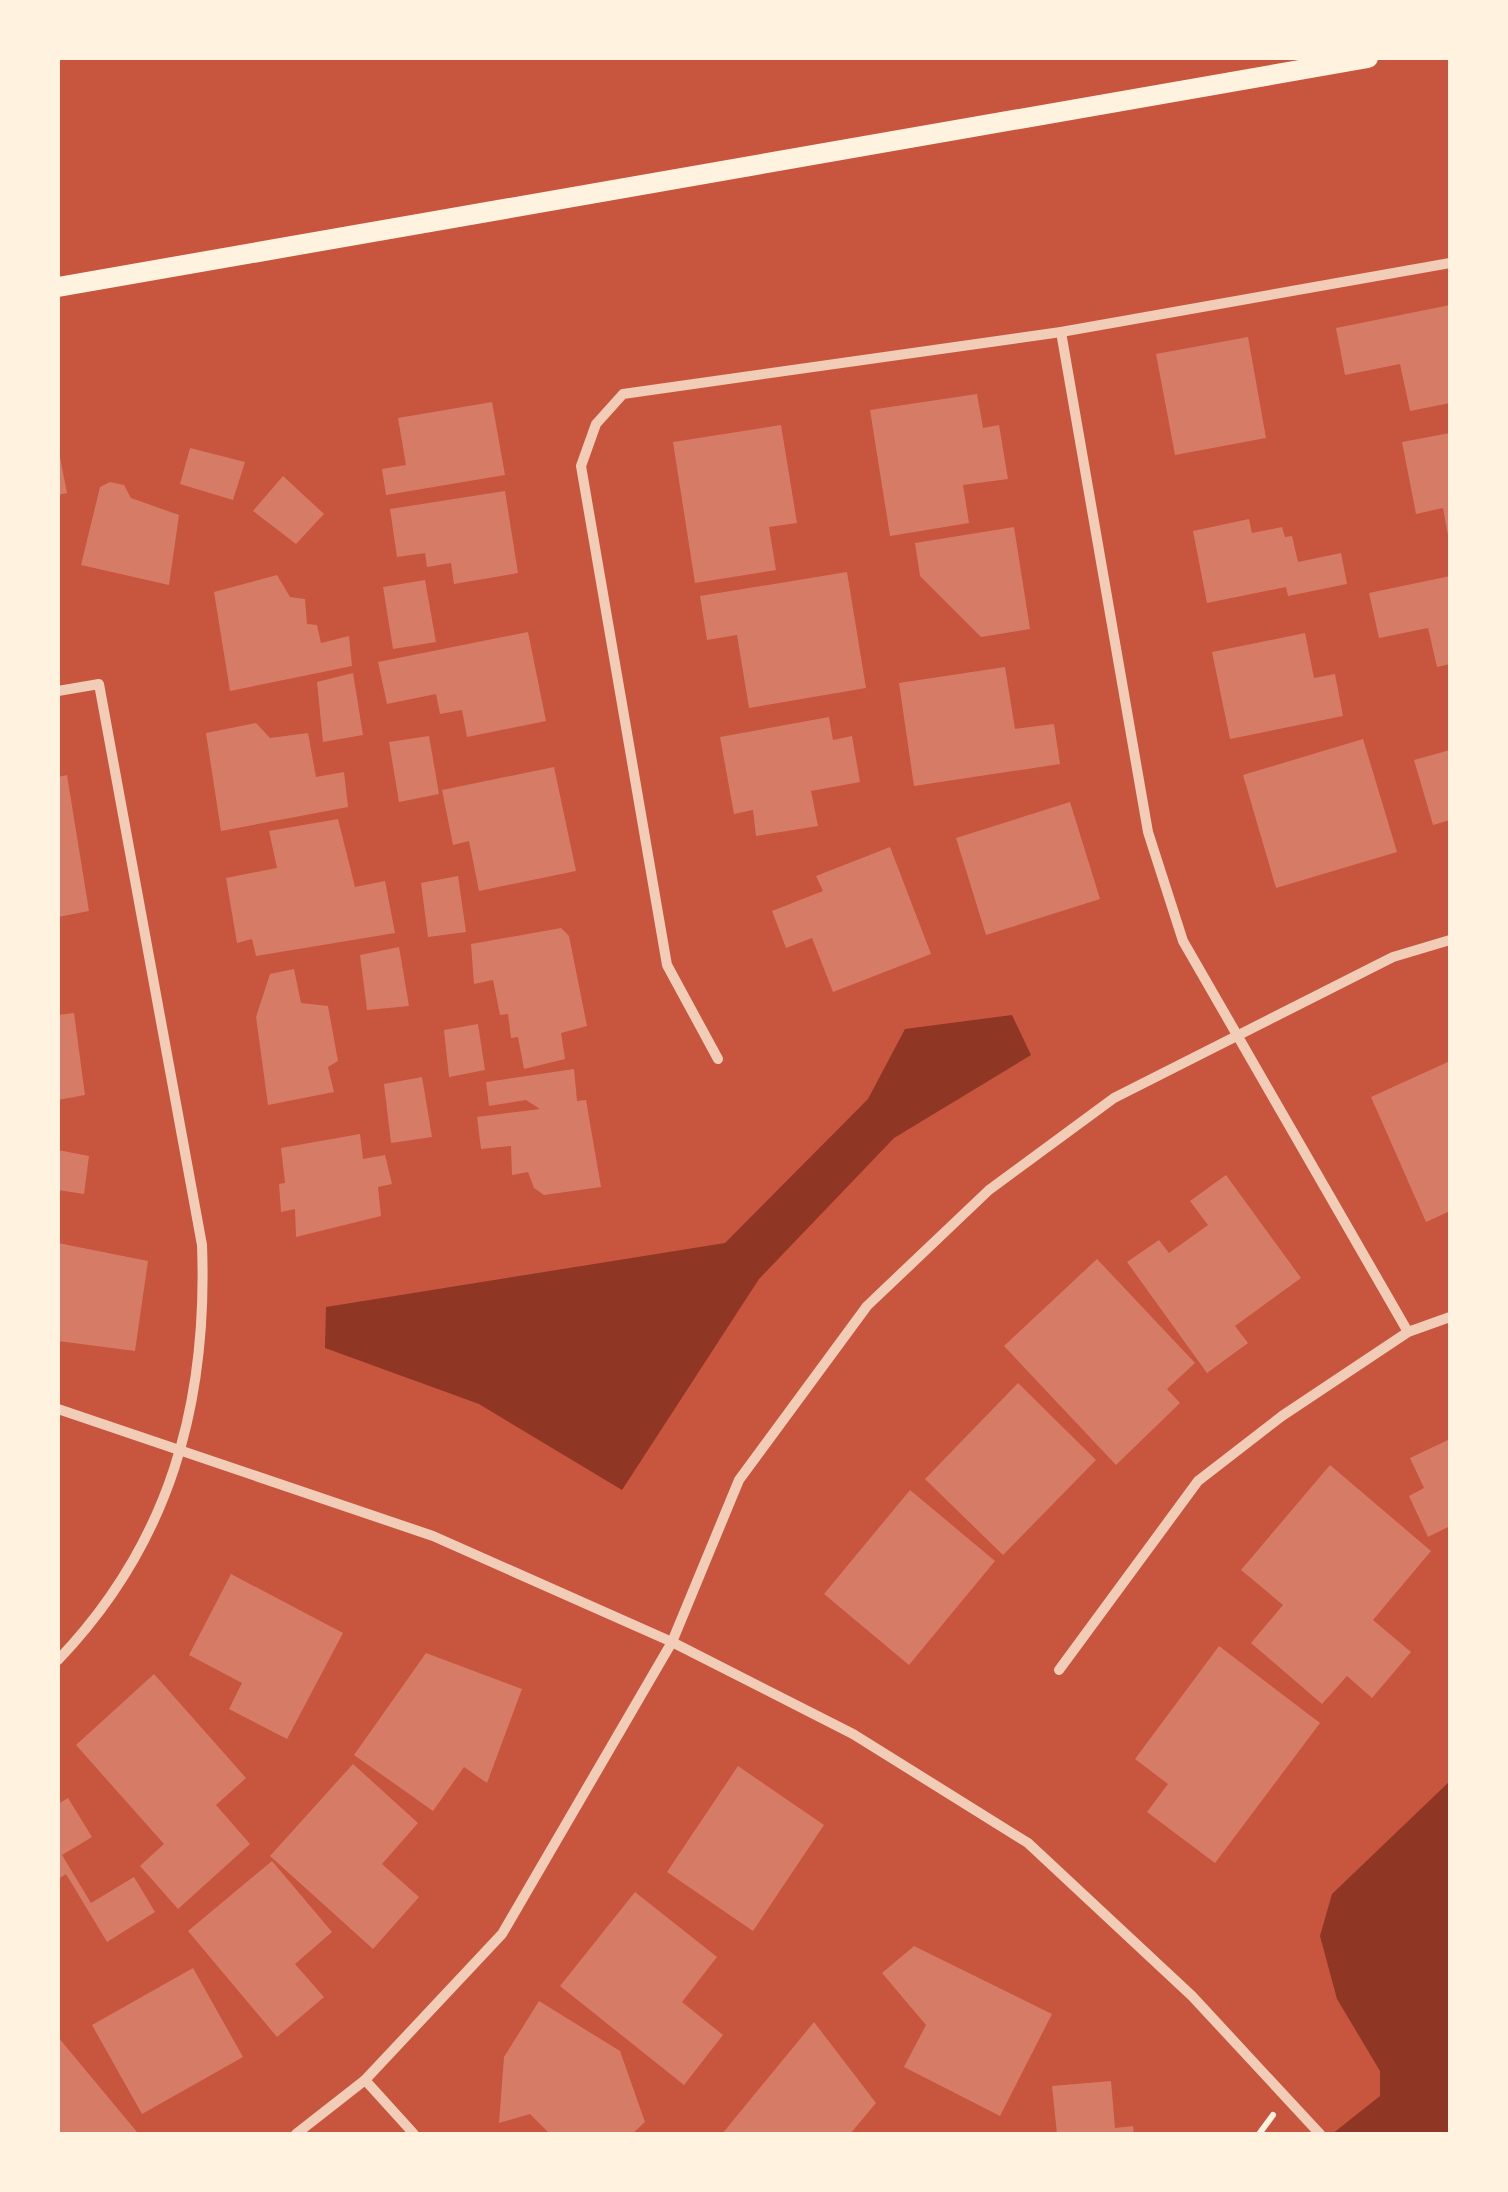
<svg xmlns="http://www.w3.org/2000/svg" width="1508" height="2192" font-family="Montserrat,sans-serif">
  <rect width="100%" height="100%" fill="#c8553d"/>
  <g fill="#8f3625">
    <path d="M1012 1015 1031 1055 894 1138 759 1279 622 1490 479 1404 325 1348 326 1307 725 1243 868 1099 905 1029Z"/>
    <path d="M1450 1781V2134H1332L1380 2096V2071L1337 1999 1320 1936 1332 1894Z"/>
  </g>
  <g fill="#d67c66">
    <path d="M1450 305V403L1410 411 1400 364 1345 375 1336 328Z"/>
    <path d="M1248 337 1266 438 1175 455 1156 354Z"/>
    <path d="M977 394 983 428 999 425 1008 479 963 485 969 523 890 536 870 410Z"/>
    <path d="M492 402 505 475 386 495 382 469 406 465 398 418Z"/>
    <path d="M781 425 797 523 769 527 776 570 695 583 673 442Z"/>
    <path d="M1450 433V541H1449L1443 508 1416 514 1402 442Z"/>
    <path d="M58 447 67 493 58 495Z"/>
    <path d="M190 448 245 462 233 500 180 484Z"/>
    <path d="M283 476 324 514 296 544 253 511Z"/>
    <path d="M110 482 124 485 131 498 179 515 169 585 81 565 100 487Z"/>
    <path d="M505 491 518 573 454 584 451 563 427 567 425 553 397 557 390 509Z"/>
    <path d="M1249 519 1252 533 1282 527 1285 537 1292 536 1298 562 1341 553 1347 584 1288 596 1286 587 1207 603 1193 531Z"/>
    <path d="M1014 527 1030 629 981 637 920 576 915 543Z"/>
    <path d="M847 572 866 688 749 708 737 635 707 640 700 596Z"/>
    <path d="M277 575 290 597 305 599 307 624 317 625 321 643 349 636 352 666 230 691 214 592Z"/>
    <path d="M1450 576V664L1437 667 1428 628 1379 638 1369 593Z"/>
    <path d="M425 580 436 642 393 649 383 587Z"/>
    <path d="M528 632 546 721 467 737 462 710 440 714 436 694 387 704 378 662Z"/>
    <path d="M1305 633 1314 678 1335 674 1343 716 1230 739 1212 652Z"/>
    <path d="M1005 667 1015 729 1054 724 1060 764 914 786 899 683Z"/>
    <path d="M353 673 363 735 323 742 317 682Z"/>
    <path d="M829 717 833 740 852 736 860 782 811 791 818 826 756 836 753 810 734 814 720 737Z"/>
    <path d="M256 723 270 738 308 733 316 777 344 772 348 807 221 831 206 733Z"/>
    <path d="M429 736 439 794 399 802 389 742Z"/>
    <path d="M1363 739 1397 852 1276 888 1243 775Z"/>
    <path d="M1450 750V820L1433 825 1414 760Z"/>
    <path d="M554 767 576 871 479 891 469 841 453 845 442 790Z"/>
    <path d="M67 775 89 911 58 917V777Z"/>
    <path d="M1070 802 1100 899 986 935 956 838Z"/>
    <path d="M338 819 355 887 385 881 395 933 256 956 252 939 237 943 226 878 277 868 269 831Z"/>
    <path d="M890 847 931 954 833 992 812 938 786 948 772 911 823 891 816 876Z"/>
    <path d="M458 876 466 932 428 937 421 883Z"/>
    <path d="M561 928 569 936 587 1026 561 1033 565 1059 524 1069 518 1037 511 1038 508 1014 500 1015 493 980 474 984 471 944Z"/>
    <path d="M399 947 409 1006 367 1010 360 955Z"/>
    <path d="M294 969 301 1003 328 1006 338 1061 328 1067 334 1092 268 1105 256 1017 270 974Z"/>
    <path d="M74 1013 85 1095 58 1100V1015Z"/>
    <path d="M478 1024 485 1070 449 1077 444 1030Z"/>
    <path d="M1450 1061V1211L1426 1222 1371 1097Z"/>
    <path d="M574 1069 577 1101 586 1100 601 1187 544 1195 534 1188 528 1172 512 1175 511 1146 481 1149 477 1117 540 1109 526 1100 489 1106 486 1082Z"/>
    <path d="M422 1077 432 1137 391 1143 384 1084Z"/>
    <path d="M360 1134 363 1159 385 1155 392 1184 378 1187 381 1216 296 1237 295 1209 281 1212 279 1184 285 1183 281 1148Z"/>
    <path d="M58 1150 89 1156 84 1194 58 1190Z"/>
    <path d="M1226 1175 1301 1278 1235 1326 1248 1343 1207 1373 1127 1262 1159 1240 1169 1253 1208 1225 1190 1201Z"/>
    <path d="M58 1243 148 1261 135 1351 58 1341Z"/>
    <path d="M1097 1259 1195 1363 1167 1389 1180 1403 1116 1465 1004 1346Z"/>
    <path d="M1018 1383 1096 1460 1003 1555 925 1479Z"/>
    <path d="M1450 1439V1526L1428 1537 1409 1496 1424 1488 1410 1458Z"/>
    <path d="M1330 1465 1431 1551 1373 1620 1411 1652 1372 1698 1347 1676 1322 1704 1251 1643 1283 1605 1241 1570Z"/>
    <path d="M910 1490 995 1561 909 1665 824 1594Z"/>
    <path d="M231 1574 343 1633 287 1739 229 1709 242 1683 189 1655Z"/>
    <path d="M1219 1646 1320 1723 1215 1863 1147 1812 1168 1784 1135 1759Z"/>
    <path d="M426 1653 522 1689 487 1783 464 1767 433 1811 354 1755Z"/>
    <path d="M154 1674 246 1778 216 1805 250 1844 178 1909 140 1866 164 1844 76 1745Z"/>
    <path d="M353 1764 418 1823 382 1864 419 1897 373 1949 270 1856Z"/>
    <path d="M738 1766 824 1825 753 1931 667 1872Z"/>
    <path d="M68 1798 92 1837 62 1855 91 1903 134 1877 155 1912 107 1942 66 1874 58 1879V1804Z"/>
    <path d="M272 1861 332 1932 295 1964 324 1997 277 2037 188 1931Z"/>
    <path d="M635 1892 717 1957 682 2002 723 2035 684 2085 560 1986Z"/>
    <path d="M914 1946 1052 2014 1000 2116 904 2067 926 2025 882 1973Z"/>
    <path d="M193 1968 243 2057 142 2114 92 2025Z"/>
    <path d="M539 2001 620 2051 645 2122 632 2134H550L530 2114 499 2123 504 2057Z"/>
    <path d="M814 2022 876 2103 850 2134H722Z"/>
    <path d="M58 2037 137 2132 133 2134H58Z"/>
    <path d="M1111 2081 1115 2128 1133 2126 1134 2134H1057L1052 2086Z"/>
  </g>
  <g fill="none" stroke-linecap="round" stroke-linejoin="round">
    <path stroke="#fff3e0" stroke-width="6" d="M1259 2134 1273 2115"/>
    <g stroke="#f1ccb7" stroke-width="10">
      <path d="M1061 332 1148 832 1183 941 1408 1332"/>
      <path d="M58 691 99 684 202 1245C208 1404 170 1543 58 1660"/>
      <path d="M718 1059 667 965 581 466 596 424 623 394 1061 332 1450 263"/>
      <path d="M58 1409 433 1536 672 1642 853 1734 1028 1843 1192 1996 1320 2134"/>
      <path d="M1059 1670 1198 1481 1282 1416 1408 1332 1450 1317"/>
      <path d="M365 2080 414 2134"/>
      <path d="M296 2134 365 2080 502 1934 672 1642 739 1480 867 1306 989 1190 1114 1098 1393 957 1450 940"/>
    </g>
    <path stroke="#fff3e0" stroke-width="20" d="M58 287 1368 58"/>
  </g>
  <rect width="1508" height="2192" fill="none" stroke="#fff3e0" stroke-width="120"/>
</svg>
